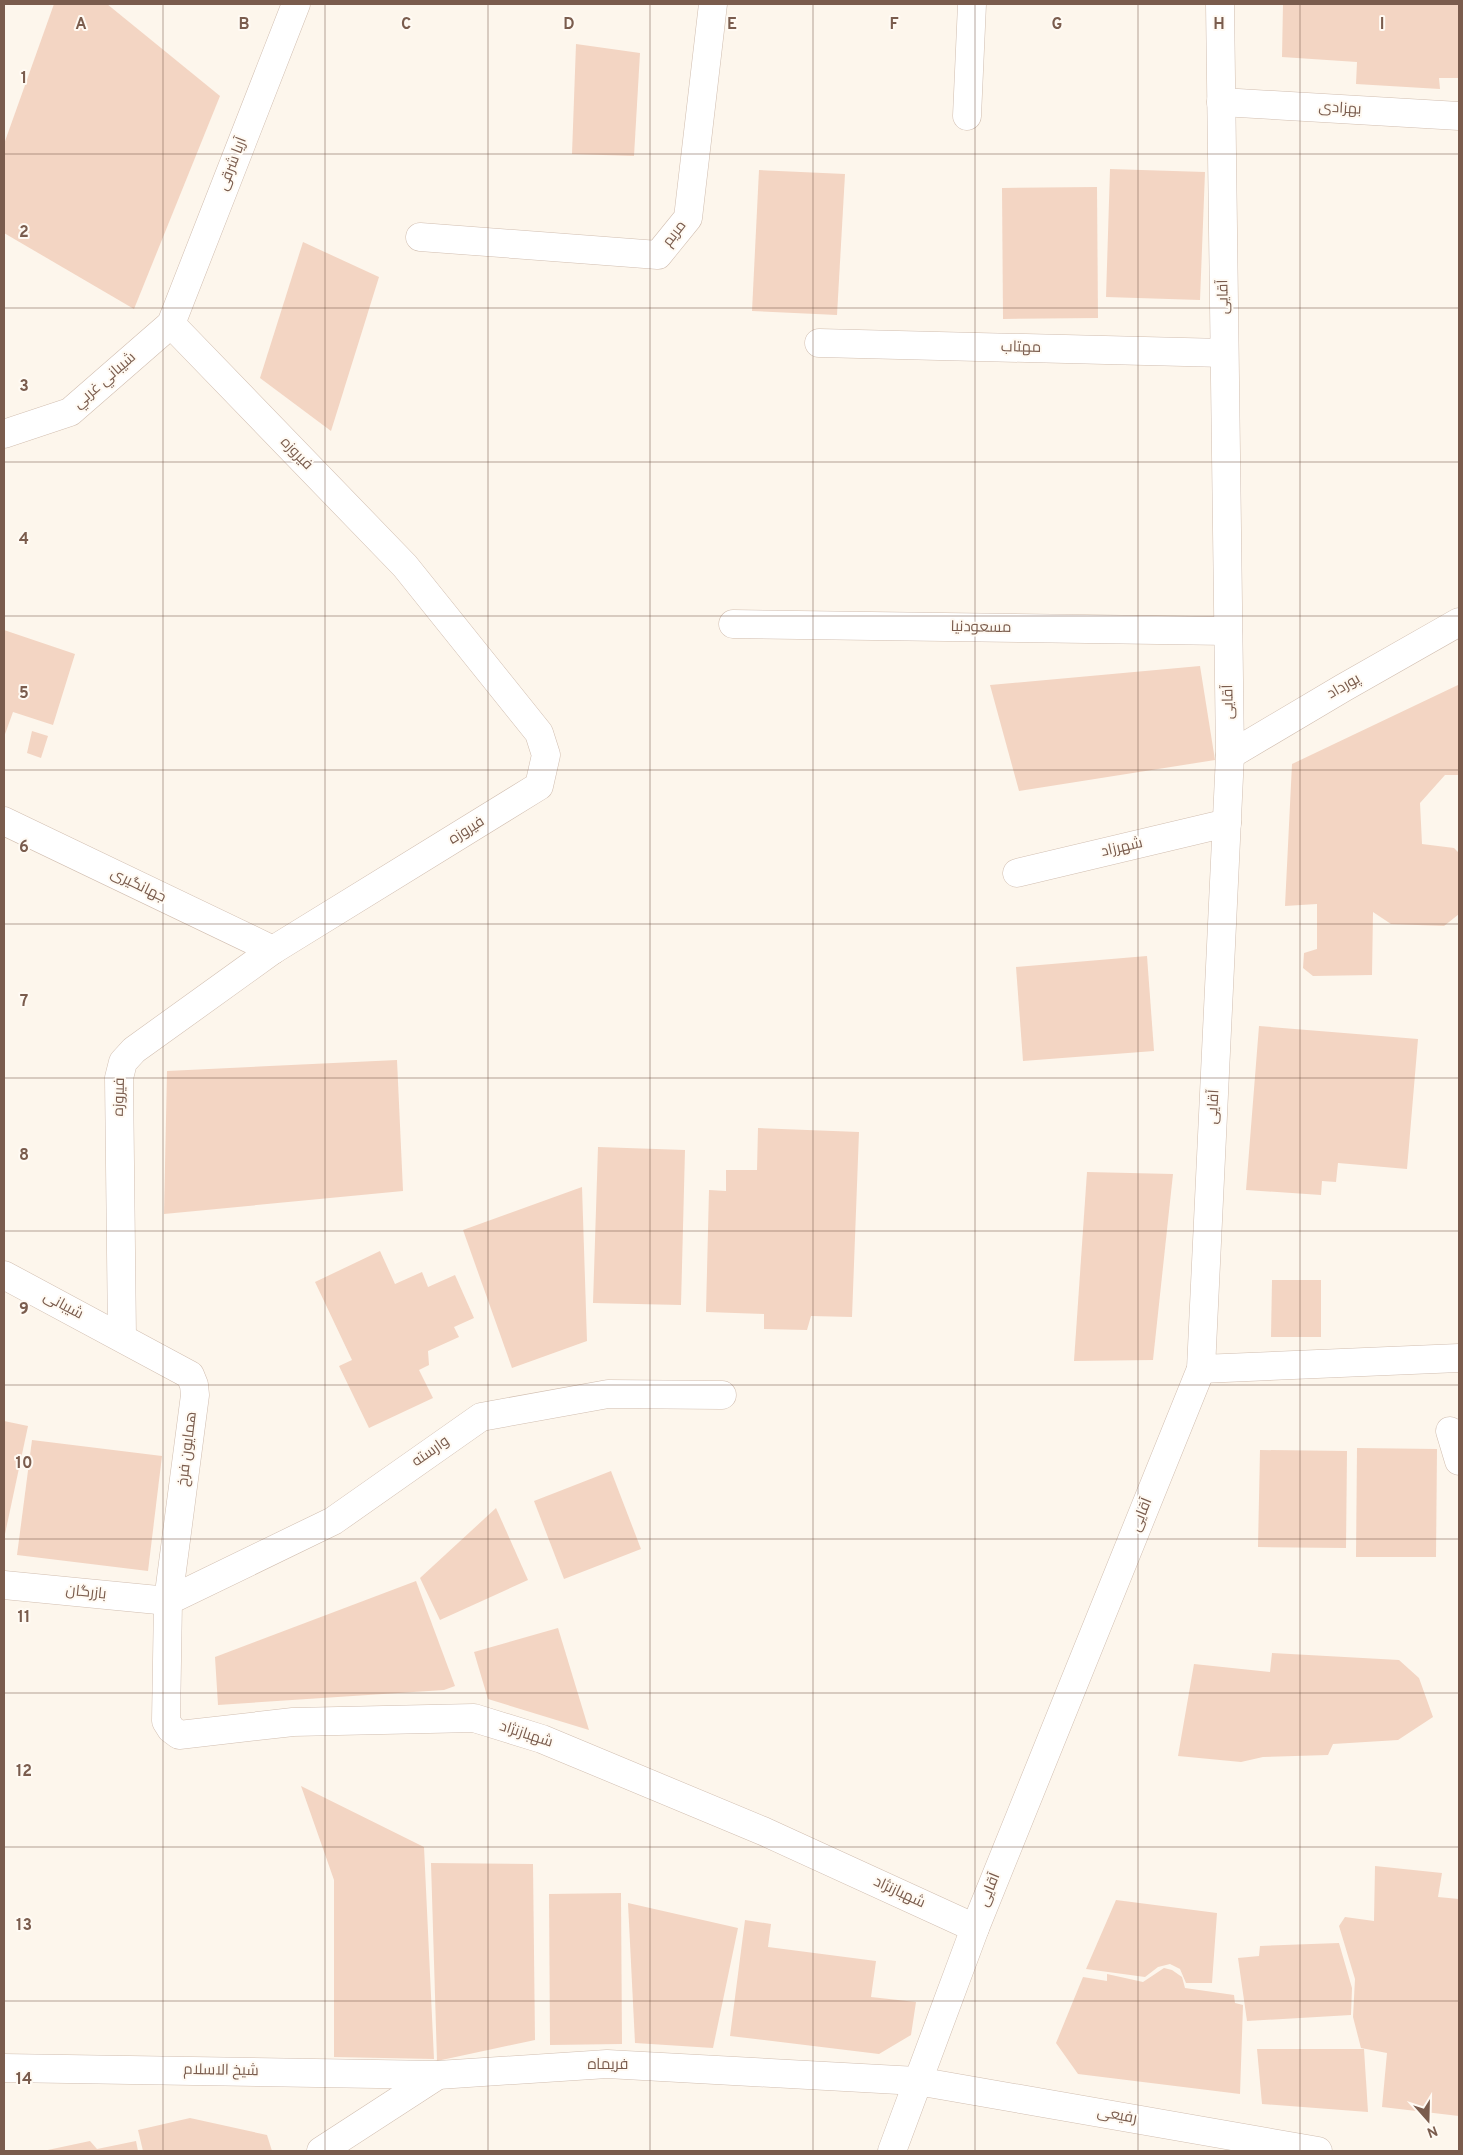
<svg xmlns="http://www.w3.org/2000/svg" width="1463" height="2155" font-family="Overpass,Cairo,sans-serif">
  <rect width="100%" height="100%" fill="#fdf6ec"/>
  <g fill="#f3d5c3">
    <path d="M54 4H107L220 96 134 309 4 233V144Z"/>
    <path d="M1283 4H1459V78H1439L1440 89 1356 84 1357 62 1282 57Z"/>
    <path d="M576 44 640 53 634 156 572 154Z"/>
    <path d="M1110 169 1205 172 1200 300 1106 297Z"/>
    <path d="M759 170 845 174 837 315 752 311Z"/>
    <path d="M1097 187 1098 318 1003 319 1002 188Z"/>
    <path d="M303 242 379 277 331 431 260 378Z"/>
    <path d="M4 630 75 654 53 725 13 712 4 737Z"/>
    <path d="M1200 666 1215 760 1019 791 990 685Z"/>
    <path d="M1458 685 1459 775H1445L1420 803 1422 844 1454 848 1459 853V914L1444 926 1391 924 1373 912 1372 975 1313 976 1303 968 1304 953 1317 949V904L1285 906 1292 764Z"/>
    <path d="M32 731 48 736 41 758 27 753Z"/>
    <path d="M1147 956 1154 1051 1023 1061 1016 967Z"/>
    <path d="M1259 1026 1418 1039 1407 1169 1338 1163 1336 1182 1322 1181 1321 1195 1246 1190Z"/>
    <path d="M397 1060 403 1191 164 1214 167 1071Z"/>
    <path d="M758 1128 859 1132 852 1317 811 1316 807 1330 764 1329V1314L706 1312 709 1190 726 1191V1170H757Z"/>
    <path d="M598 1147 685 1150 681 1305 593 1303Z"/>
    <path d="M1087 1172 1173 1174 1153 1360 1074 1361Z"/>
    <path d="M582 1187 587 1341 512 1368 463 1230Z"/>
    <path d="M380 1251 395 1284 422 1272 428 1287 455 1275 474 1318 454 1327 459 1337 428 1351 429 1365 419 1370 433 1398 369 1428 339 1366 352 1360 315 1282Z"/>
    <path d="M1272 1280H1321V1337H1271Z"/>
    <path d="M4 1421 28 1426 5 1534H4Z"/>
    <path d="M32 1440 162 1456 148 1571 17 1555Z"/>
    <path d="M1357 1448 1437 1449 1436 1557H1356Z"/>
    <path d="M1260 1450 1347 1451 1346 1548 1258 1547Z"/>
    <path d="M611 1471 641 1549 564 1579 534 1501Z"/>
    <path d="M496 1508 528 1580 440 1620 420 1578Z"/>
    <path d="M416 1581 455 1686 444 1690 218 1705 215 1657Z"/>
    <path d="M558 1628 589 1730 488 1699 474 1652Z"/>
    <path d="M1272 1653 1399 1660 1419 1678 1433 1717 1398 1740 1333 1744 1328 1755 1263 1757 1241 1762 1178 1756 1194 1664 1270 1672Z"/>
    <path d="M301 1786 424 1847 434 2059 334 2057V1880Z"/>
    <path d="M431 1863 533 1864 535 2040 437 2061Z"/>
    <path d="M1375 1866 1442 1873 1438 1897 1459 1899V2116L1382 2107 1387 2053 1361 2048 1353 2017 1355 1979 1339 1926 1345 1917 1374 1921Z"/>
    <path d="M621 1893 622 2044 550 2045 549 1894Z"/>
    <path d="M1116 1900 1217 1913 1212 1983H1186L1180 1969 1170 1964 1158 1967 1145 1977 1086 1969Z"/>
    <path d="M628 1903 738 1928 713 2048 635 2043Z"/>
    <path d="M745 1920 771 1924 768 1947 876 1961 871 1997 916 2002 911 2035 879 2054 730 2036Z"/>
    <path d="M1339 1943 1352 1988 1351 2015 1247 2021 1238 1958 1259 1956 1260 1946Z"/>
    <path d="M1164 1968 1172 1970 1182 1977 1185 1988 1234 1995 1235 2003 1243 2005 1240 2094 1078 2074 1056 2043 1083 1977 1107 1981V1974L1143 1982Z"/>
    <path d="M1257 2049H1364L1368 2112 1262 2104Z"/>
    <path d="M190 2118 267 2135 272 2151H143L138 2130Z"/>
    <path d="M90 2141 97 2149 136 2141 138 2151H43Z"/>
  </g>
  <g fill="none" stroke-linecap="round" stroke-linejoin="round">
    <g stroke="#d1beb0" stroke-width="29">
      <g id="minor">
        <path d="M1221 102 1459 116"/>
        <path d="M967 116 972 4"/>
        <path d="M420 237 658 255 688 218 713 4"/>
        <path d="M819 343 1224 353"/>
        <path d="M4 434 70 412 171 324 296 4"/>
        <path d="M733 624 1228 631"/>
        <path d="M1230 755 1343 688 1459 622"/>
        <path d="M4 821 273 950"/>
        <path d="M1017 873 1227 823"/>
        <path d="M4 1275 190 1375 194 1385 195 1395 168 1601 166 1721 171 1729 179 1735 293 1722 474 1718 542 1739 763 1831 975 1928"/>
        <path d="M122 1337 119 1078 123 1062 134 1050 273 950 539 786 546 755 539 733 405 566 171 324"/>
        <path d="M1201 1369 1459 1358"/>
        <path d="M1450 1431 1459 1461"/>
        <path d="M4 1585 168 1601"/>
        <path d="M168 1601 333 1521 481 1417 608 1394 722 1395"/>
        <path d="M4 2068 438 2075 607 2064 917 2081 1318 2151"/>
        <path d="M321 2151 438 2075"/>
        <path d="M892 2151 975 1928 1201 1369 1230 755 1220 4"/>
      </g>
    </g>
    <use href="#minor" stroke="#fff" stroke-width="28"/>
  </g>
  <path fill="none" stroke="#7a5c4d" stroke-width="1" stroke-opacity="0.55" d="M163 4V2151M325 4V2151M488 4V2151M650 4V2151M813 4V2151M975 4V2151M1138 4V2151M1300 4V2151M4 154H1459M4 308H1459M4 462H1459M4 616H1459M4 770H1459M4 924H1459M4 1078H1459M4 1231H1459M4 1385H1459M4 1539H1459M4 1693H1459M4 1847H1459M4 2001H1459"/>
  <g text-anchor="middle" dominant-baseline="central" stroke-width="4" stroke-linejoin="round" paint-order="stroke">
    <g font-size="15" fill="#7a5c4d" stroke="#fffaf3">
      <text transform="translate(1340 109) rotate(3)">بهزادی</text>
      <text transform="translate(233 164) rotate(-69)">آریا شرقی</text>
      <text transform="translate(675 234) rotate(-52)">مریم</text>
      <text transform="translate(1224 297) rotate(-91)">آقایی</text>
      <text transform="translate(1021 348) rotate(1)">مهتاب</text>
      <text transform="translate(105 381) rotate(-41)">شيباني غربي</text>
      <text transform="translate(296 454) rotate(46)">فیروزه</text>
      <text transform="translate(981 628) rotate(1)">مسعودنیا</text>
      <text transform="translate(1344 687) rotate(-30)">پورداد</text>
      <text transform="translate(1229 702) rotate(-91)">آقایی</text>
      <text transform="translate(467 831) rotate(-32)">فیروزه</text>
      <text transform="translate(1122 848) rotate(-13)">شهرزاد</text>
      <text transform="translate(138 886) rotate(26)">جهانگیری</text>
      <text transform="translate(120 1097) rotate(-88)">فیروزه</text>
      <text transform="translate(1214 1107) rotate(-87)">آقایی</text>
      <text transform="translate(63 1306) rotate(28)">شیبانی</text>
      <text transform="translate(188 1449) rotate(-83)">همایون فرخ</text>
      <text transform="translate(431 1452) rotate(-35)">وارسته</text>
      <text transform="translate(1142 1515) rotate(-68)">آقایی</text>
      <text transform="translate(86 1593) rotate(6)">بازرگان</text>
      <text transform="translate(526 1735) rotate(18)">شهبازنژاد</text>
      <text transform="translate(990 1890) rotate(-68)">آقایی</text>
      <text transform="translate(899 1893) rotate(25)">شهبازنژاد</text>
      <text x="608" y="2065">فریماه</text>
      <text transform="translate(221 2071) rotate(1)">شیخ الاسلام</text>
      <text transform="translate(1117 2116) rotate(10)">رفیعی</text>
    </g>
  </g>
  <g font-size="16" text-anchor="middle" font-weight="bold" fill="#7a5c4d" stroke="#fffaf3" stroke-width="4" stroke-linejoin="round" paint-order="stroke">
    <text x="81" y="29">A</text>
    <text x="244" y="29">B</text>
    <text x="406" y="29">C</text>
    <text x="569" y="29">D</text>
    <text x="732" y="29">E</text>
    <text x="894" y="29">F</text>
    <text x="1057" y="29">G</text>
    <text x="1219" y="29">H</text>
    <text x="1382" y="29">I</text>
    <text x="24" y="83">1</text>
    <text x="24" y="237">2</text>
    <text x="24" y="391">3</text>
    <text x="24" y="544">4</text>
    <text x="24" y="698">5</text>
    <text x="24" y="852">6</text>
    <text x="24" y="1006">7</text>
    <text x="24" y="1160">8</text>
    <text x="24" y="1314">9</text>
    <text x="24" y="1468">10</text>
    <text x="24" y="1622">11</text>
    <text x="24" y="1776">12</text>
    <text x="24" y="1930">13</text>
    <text x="24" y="2084">14</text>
  </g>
  <rect width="1463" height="2155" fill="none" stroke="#7a5c4d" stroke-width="10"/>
  <g transform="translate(1428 2120) rotate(160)" stroke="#fffaf3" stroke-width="4" paint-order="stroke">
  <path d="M0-4L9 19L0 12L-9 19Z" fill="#7a5c4d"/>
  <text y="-8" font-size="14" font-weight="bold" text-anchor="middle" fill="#7a5c4d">N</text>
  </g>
</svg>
